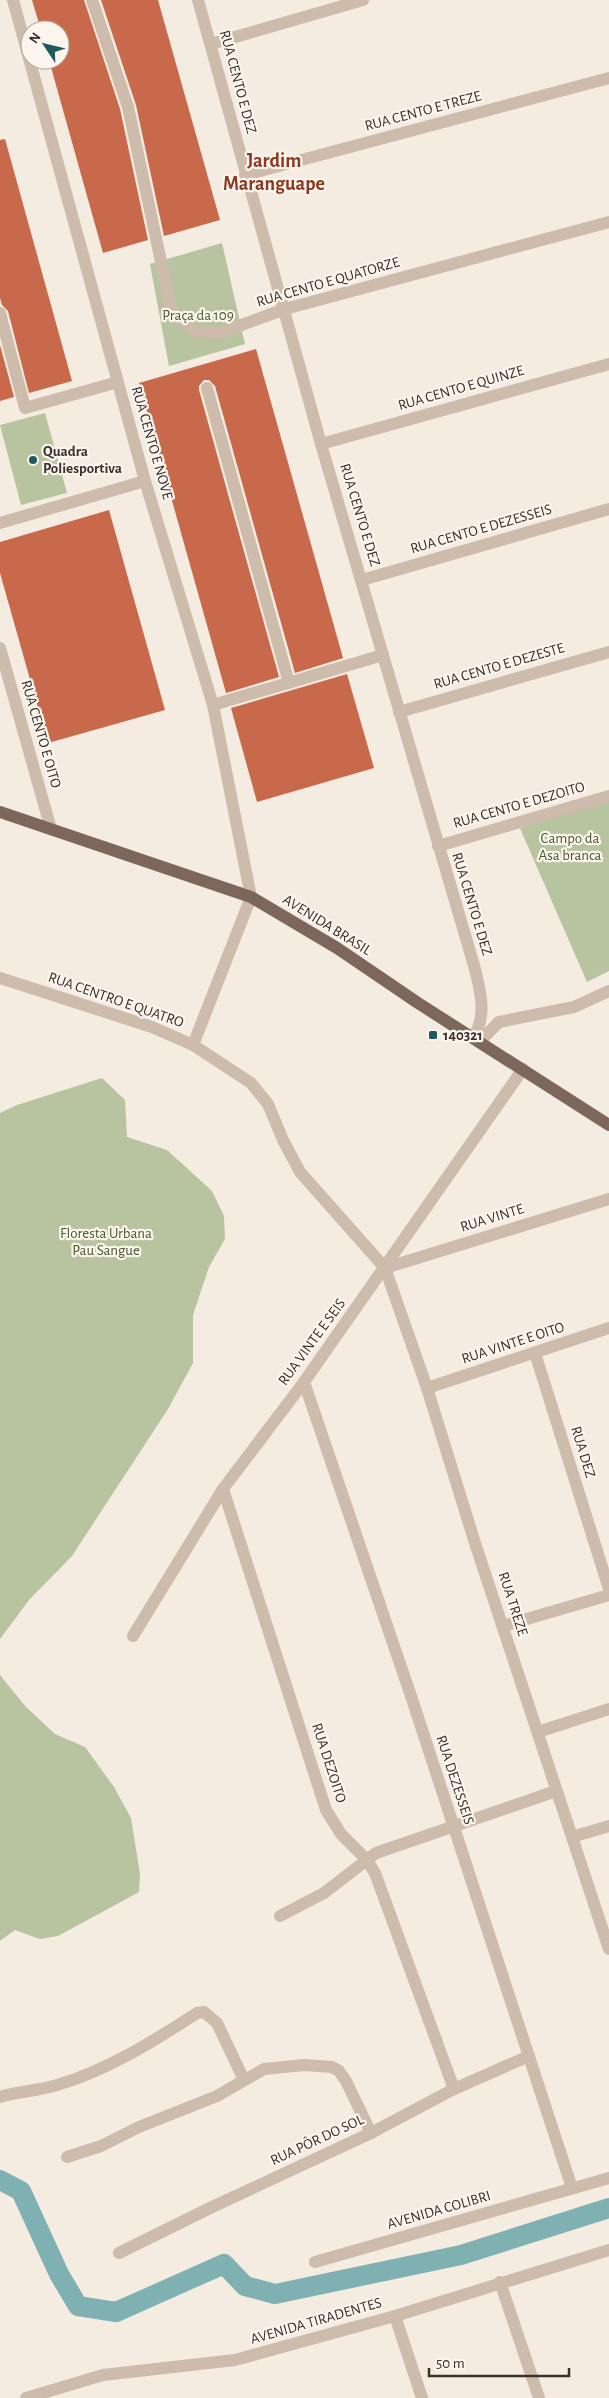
<svg xmlns="http://www.w3.org/2000/svg" width="609" height="2398" font-family="'Alegreya Sans',sans-serif">
  <rect width="100%" height="100%" fill="#f4ebe1"/>
  <g fill="#b8c4a0">
    <path d="M222 243 245 344 169 366 150 264Z"/>
    <path d="M45 413 67 493 21 505 0 425Z"/>
    <path d="M609 797V971L587 982 516 819Z"/>
    <path d="M102 1078 125 1100 127 1137 167 1150 212 1191 224 1216 225 1239 209 1267 193 1315V1363L168 1409 72 1556 29 1600 0 1639V1113L17 1105Z"/>
    <path d="M0 1675 26 1707 55 1734 85 1747 114 1787 131 1818 140 1874 139 1892 58 1936 40 1939 15 1930 0 1941Z"/>
  </g>
  <g fill="none" stroke-linecap="round" stroke-linejoin="round">
    <path stroke="#7fb0b2" stroke-width="20" d="M0 2180 21 2191 59 2274 78 2306 116 2312 224 2264 245 2286 275 2294 461 2255 609 2208"/>
  </g>
  <g fill="#c8694b">
    <path d="M32 0H84L120 109 148 240 103 253 49 60H60V30H41Z"/>
    <path d="M101 0H158L220 220 164 236 136 105Z"/>
    <path d="M5 139 72 381 29 393 8 311 2 305 0 298V140Z"/>
    <path d="M0 345 14 397 0 401Z"/>
    <path d="M256 349 343 658 295 673 215 386 209 380H204L199 386V390L279 677 226 693 139 383Z"/>
    <path d="M109 510 165 710 48 743 0 573V542Z"/>
    <path d="M347 674 374 768 257 802 231 708Z"/>
  </g>
  <g fill="none" stroke-linecap="round" stroke-linejoin="round">
    <g stroke="#cdbbac" stroke-width="12">
      <path d="M13 0 145 481 213 705 251 897 193 1045"/>
      <path d="M92 0 128 107 172 313 196 332 220 333 285 309 609 222"/>
      <path d="M198 0 321 444 475 969C481 994 487 1015 473 1038"/>
      <path d="M211 44 363 0"/>
      <path d="M245 175 609 78"/>
      <path d="M0 313 25 408 118 382"/>
      <path d="M207 388 289 683"/>
      <path d="M321 444 609 364"/>
      <path d="M0 523 145 481"/>
      <path d="M362 580 609 509"/>
      <path d="M0 648 51 829"/>
      <path d="M213 705 383 655"/>
      <path d="M399 712 609 652"/>
      <path d="M438 846 609 796"/>
      <path d="M0 978 152 1027 193 1045 251 1083 268 1104 283 1140 300 1172 385 1268 427 1388 475 1543 609 1949"/>
      <path d="M385 1268 609 1199"/>
      <path d="M535 1353 609 1589"/>
      <path d="M304 1382 411 1696 572 2188"/>
      <path d="M427 1388 609 1328"/>
      <path d="M223 1489 326 1810 341 1834 366 1859 375 1873 454 2089"/>
      <path d="M503 1626 609 1595"/>
      <path d="M133 1636 223 1489 304 1382 523 1069"/>
      <path d="M538 1732 609 1709"/>
      <path d="M572 1837 609 1826"/>
      <path d="M280 1916 324 1893 376 1853 556 1791"/>
      <path d="M0 2097C19 2091 38 2091 57 2085 106 2071 154 2041 197 2013L204 2012 217 2023 244 2080"/>
      <path d="M67 2157 101 2146 139 2127 217 2096 264 2069 304 2065 332 2067 339 2071 346 2081 371 2133"/>
      <path d="M119 2253 210 2208 371 2133 454 2089 529 2056"/>
      <path d="M315 2262 609 2178"/>
      <path d="M500 2282 539 2398"/>
      <path d="M395 2316 422 2398"/>
      <path d="M26 2398 103 2375 235 2360 395 2316 609 2250"/>
    </g>
    <path stroke="#cdbbac" stroke-width="12" d="M479 1042 499 1022 574 1007 609 991"/>
    <path stroke="#7d675c" stroke-width="12" d="M0 812 251 897 337 948 418 1003 609 1125"/>
  </g>
  <g fill="#1f5a5e" stroke="#fbf5ee" stroke-width="2">
    <circle cx="33" cy="460" r="5"/>
    <rect x="428" y="1030" width="10" height="10" rx="2.5"/>
  </g>
  <g text-anchor="middle" dominant-baseline="central" stroke-width="4.5" stroke-linejoin="round" paint-order="stroke">
    <g font-size="15" fill="#3b302b" stroke="#fbf5ee">
      <text transform="translate(238 82) rotate(75)">RUA CENTO E DEZ</text>
      <text transform="translate(423 111) rotate(-15)">RUA CENTO E TREZE</text>
      <text transform="translate(328 282) rotate(-16)">RUA CENTO E QUATORZE</text>
      <text transform="translate(461 388) rotate(-16)">RUA CENTO E QUINZE</text>
      <text transform="translate(152 443) rotate(74)">RUA CENTO E NOVE</text>
      <text transform="translate(360 515) rotate(73)">RUA CENTO E DEZ</text>
      <text transform="translate(481 529) rotate(-16)">RUA CENTO E DEZESSEIS</text>
      <text transform="translate(499 666) rotate(-16)">RUA CENTO E DEZESTE</text>
      <text transform="translate(41 734) rotate(74)">RUA CENTO E OITO</text>
      <text transform="translate(519 805) rotate(-16)">RUA CENTO E DEZOITO</text>
      <text transform="translate(472 904) rotate(73)">RUA CENTO E DEZ</text>
      <text transform="translate(327 925) rotate(32)">AVENIDA BRASIL</text>
      <text transform="translate(116 1000) rotate(19)">RUA CENTRO E QUATRO</text>
      <text transform="translate(492 1218) rotate(-17)">RUA VINTE</text>
      <text transform="translate(312 1342) rotate(-54)">RUA VINTE E SEIS</text>
      <text transform="translate(513 1343) rotate(-18)">RUA VINTE E OITO</text>
      <text transform="translate(583 1452) rotate(73)">RUA DEZ</text>
      <text transform="translate(513 1604) rotate(72)">RUA TREZE</text>
      <text transform="translate(329 1763) rotate(72)">RUA DEZOITO</text>
      <text transform="translate(455 1780) rotate(72)">RUA DEZESSEIS</text>
      <text transform="translate(317 2140) rotate(-25)">RUA PÔR DO SOL</text>
      <text transform="translate(439 2210) rotate(-16)">AVENIDA COLIBRI</text>
      <text transform="translate(316 2321) rotate(-16)">AVENIDA TIRADENTES</text>
    </g>
    <g font-size="15" fill="#4a5a2e" stroke="#fbf5ee">
      <text x="198" y="315">Praça da 109</text>
      <text x="570" y="838">Campo da<tspan x="570" dy="17">Asa branca</tspan></text>
      <text x="106" y="1233">Floresta Urbana<tspan x="106" dy="17">Pau Sangue</tspan></text>
    </g>
    <g font-size="15" font-weight="bold" fill="#3b302b" stroke="#fbf5ee" text-anchor="start">
      <text x="43" y="451">Quadra<tspan x="43" dy="17">Poliesportiva</tspan></text>
      <text x="443" y="1035">140321</text>
    </g>
    <g font-size="20" font-weight="bold" fill="#8c3b22" stroke="#fbf5ee">
      <text x="274" y="161">Jardim<tspan x="274" dy="23">Maranguape</tspan></text>
    </g>
  </g>
  <g transform="translate(45 45) rotate(305)"><circle r="24" fill="#fbf5ee" stroke="#aea6a0"/>
  <path d="M0-4L9 19L0 12L-9 19Z" fill="#1f5a5e"/>
  <text y="-8" font-size="14" font-weight="bold" text-anchor="middle" fill="#3b302b">N</text>
  </g>
  <path d="M429 2368v8h140v-8" fill="none" stroke="#3b302b" stroke-width="2.5"/>
  <text x="436" y="2368" font-size="15" fill="#3b302b" stroke="#fbf5ee" stroke-width="4" paint-order="stroke">50 m</text>
</svg>
